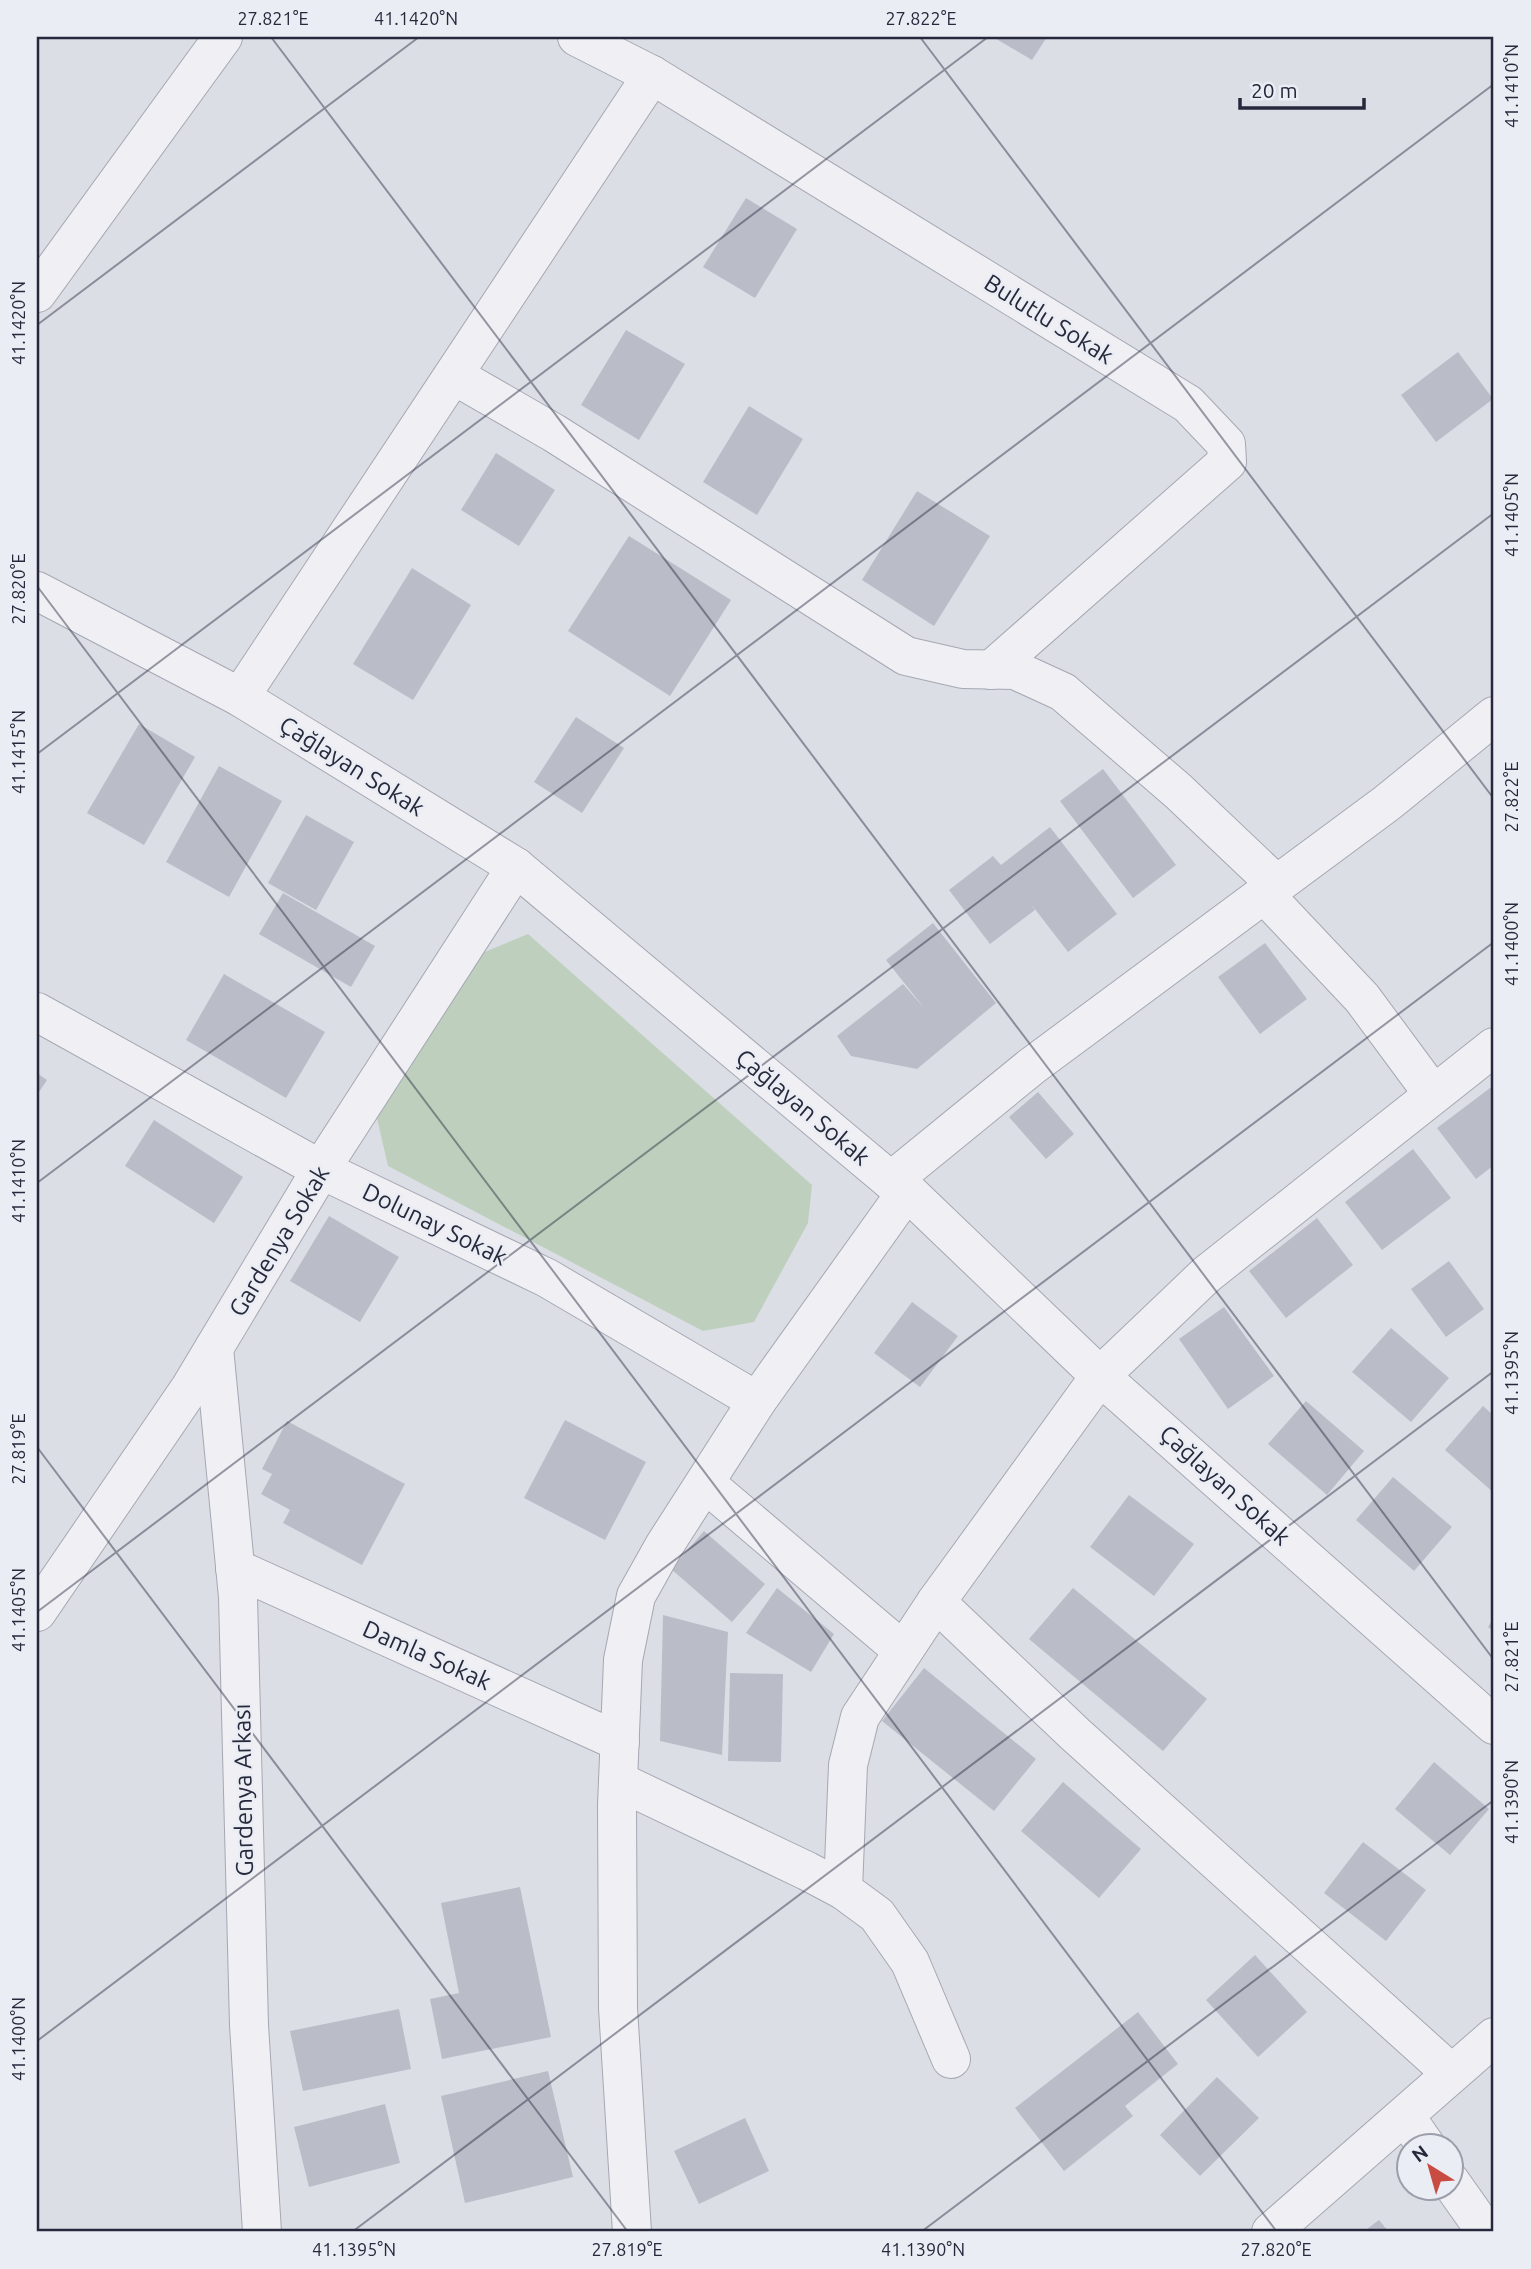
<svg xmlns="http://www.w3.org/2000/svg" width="1531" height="2269" font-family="Ubuntu,sans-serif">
  <rect width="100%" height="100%" fill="#dcdee6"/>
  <path fill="#bed0bd" d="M528 934 812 1185 808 1223 754 1322 703 1331 388 1166 376 1114 468 959Z"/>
  <g fill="#babcc8">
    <path d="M993 37H1047L1032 60Z"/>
    <path d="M746 198 797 229 755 298 703 267Z"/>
    <path d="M626 330 685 364 639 440 581 405Z"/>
    <path d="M1458 352 1493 399 1436 442 1401 395Z"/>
    <path d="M749 406 803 439 757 515 703 482Z"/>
    <path d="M496 453 555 490 519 546 461 510Z"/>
    <path d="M917 491 990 536 934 626 862 580Z"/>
    <path d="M629 536 731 600 670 696 568 631Z"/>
    <path d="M412 568 471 605 413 700 353 664Z"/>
    <path d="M576 717 624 748 582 813 534 782Z"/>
    <path d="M139 724 195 757 144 845 87 813Z"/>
    <path d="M219 766 282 801 229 897 166 862Z"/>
    <path d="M1103 769 1176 865 1133 898 1060 801Z"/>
    <path d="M306 815 354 842 316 910 268 883Z"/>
    <path d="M1050 827 1117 914 1068 952 1031 904 1035 910 990 944 949 890 993 856 1001 865Z"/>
    <path d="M283 893 375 946 351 987 259 934Z"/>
    <path d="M933 923 996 1003 917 1069 851 1056 837 1036 903 984 925 1009 886 960Z"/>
    <path d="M1265 943 1307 999 1260 1034 1218 977Z"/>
    <path d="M224 974 325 1032 286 1098 186 1040Z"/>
    <path d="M37 1073 47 1080 37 1095Z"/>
    <path d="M1494 1085V1165L1476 1179 1437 1128Z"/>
    <path d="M1038 1092 1074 1134 1046 1159 1009 1117Z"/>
    <path d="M154 1120 243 1177 214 1223 125 1166Z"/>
    <path d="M1413 1149 1451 1198 1382 1250 1345 1202Z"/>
    <path d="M329 1216 399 1257 360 1322 290 1281Z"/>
    <path d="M1317 1218 1353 1265 1286 1318 1249 1271Z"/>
    <path d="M1449 1261 1484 1309 1446 1337 1411 1289Z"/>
    <path d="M912 1302 958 1336 920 1387 874 1353Z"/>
    <path d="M1224 1307 1274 1376 1228 1409 1179 1339Z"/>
    <path d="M1391 1328 1449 1378 1411 1422 1352 1372Z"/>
    <path d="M1306 1401 1364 1451 1327 1495 1268 1444Z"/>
    <path d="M1483 1406 1494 1416V1493L1445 1450Z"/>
    <path d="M565 1420 646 1462 605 1540 524 1498Z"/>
    <path d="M287 1421 405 1484 362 1565 283 1523 290 1510 261 1494 272 1474 262 1469Z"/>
    <path d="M1393 1477 1452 1527 1414 1571 1356 1520Z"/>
    <path d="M1129 1495 1194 1544 1154 1596 1090 1547Z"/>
    <path d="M704 1531 765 1584 732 1622 671 1569Z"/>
    <path d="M777 1588 834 1634 811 1672 746 1633Z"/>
    <path d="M1073 1588 1207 1699 1163 1751 1029 1639Z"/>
    <path d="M663 1615 728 1632 722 1755 660 1741Z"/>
    <path d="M1494 1617V1632L1488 1627Z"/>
    <path d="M924 1668 1036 1759 994 1811 882 1721Z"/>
    <path d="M730 1673 783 1674 781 1762 728 1761Z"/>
    <path d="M1434 1762 1489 1809 1450 1855 1395 1809Z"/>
    <path d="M1063 1782 1141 1849 1099 1898 1021 1831Z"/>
    <path d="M1363 1842 1426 1890 1386 1941 1324 1893Z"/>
    <path d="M520 1887 551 2037 442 2059 430 1999 459 1993 441 1903Z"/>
    <path d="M1255 1955 1307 2012 1258 2057 1206 2000Z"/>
    <path d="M399 2009 411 2069 303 2091 290 2031Z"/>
    <path d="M1138 2012 1178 2064 1125 2106 1133 2116 1064 2171 1015 2108Z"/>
    <path d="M548 2071 573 2177 465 2203 441 2096Z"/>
    <path d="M1217 2077 1259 2118 1200 2176 1160 2135Z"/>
    <path d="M385 2104 400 2163 309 2187 294 2127Z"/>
    <path d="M745 2118 769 2171 699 2204 674 2151Z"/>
    <path d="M1379 2220 1389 2232H1363Z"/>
  </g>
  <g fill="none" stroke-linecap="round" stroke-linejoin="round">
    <g stroke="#a5a8b3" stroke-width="40">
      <g id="street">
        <path d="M577 37 652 75 1188 404 1226 444 1227 462 991 670"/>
        <path d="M37 293 223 37"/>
        <path d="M455 376 554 433 906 656 963 669 1015 670 1063 692 1178 791 1277 885"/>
        <path d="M37 591 240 697 516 867 891 1181 907 1191 1100 1376 1494 1725"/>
        <path d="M240 697 652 75"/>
        <path d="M1264 894 1362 998 1433 1094"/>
        <path d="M37 1012 322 1170 547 1278 757 1401"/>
        <path d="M891 1181 1032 1066 1387 803 1494 716"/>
        <path d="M214 1348 238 1597 249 2025 262 2232"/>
        <path d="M705 1483 902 1650"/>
        <path d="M235 1568 620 1742"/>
        <path d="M936 1602 1075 1734 1451 2073"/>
        <path d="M37 1612 190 1388 328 1158 516 867"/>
        <path d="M618 1781 807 1871 843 1890 877 1915 910 1962 951 2059"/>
        <path d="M843 1890 848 1765 860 1717 936 1602 1100 1376 1207 1274 1494 1047"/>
        <path d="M1406 2117 1426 2146"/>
        <path d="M1450 2181 1486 2232"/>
        <path d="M632 2232 618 2008 617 1805 623 1660 636 1596 664 1546 757 1401 907 1191"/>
        <path d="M1271 2232 1494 2037"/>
      </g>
    </g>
    <use href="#street" stroke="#efeff4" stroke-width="38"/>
  </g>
  <path fill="none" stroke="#26293c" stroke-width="2" stroke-opacity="0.45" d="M271 37 1494 1660M920 37 1494 799M37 325 419 37M37 586 1277 2232M37 754 988 37M37 1183 1494 84M37 1447 628 2232M37 1612 1494 513M37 2041 1494 942M352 2232 1494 1371M921 2232 1494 1800M1490 2232 1494 2229"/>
  <g text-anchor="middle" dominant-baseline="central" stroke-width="5" stroke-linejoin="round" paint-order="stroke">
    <g font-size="24" fill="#26293c" stroke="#ebedf4">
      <text transform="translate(1049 319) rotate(32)">Bulutlu Sokak</text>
      <text transform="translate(352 766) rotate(32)">Çağlayan Sokak</text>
      <text transform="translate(803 1107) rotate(40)">Çağlayan Sokak</text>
      <text transform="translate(435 1224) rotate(26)">Dolunay Sokak</text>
      <text transform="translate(279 1241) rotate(-59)">Gardenya Sokak</text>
      <text transform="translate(1225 1485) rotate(42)">Çağlayan Sokak</text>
      <text transform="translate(427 1655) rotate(24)">Damla Sokak</text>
      <text transform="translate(243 1790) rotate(-91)">Gardenya Arkası</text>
    </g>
  </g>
  <rect width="1531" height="2269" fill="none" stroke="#ebedf4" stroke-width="77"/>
  <g transform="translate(1430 2167) rotate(323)"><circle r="33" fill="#ebedf4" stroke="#9c9faa" stroke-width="2"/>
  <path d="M0-5L12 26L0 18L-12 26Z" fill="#c94c43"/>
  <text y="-10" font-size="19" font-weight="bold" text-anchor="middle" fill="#26293c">N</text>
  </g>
  <path d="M1240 98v10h124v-10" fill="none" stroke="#26293c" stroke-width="3.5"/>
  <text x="1251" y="98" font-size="21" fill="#26293c" stroke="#ebedf4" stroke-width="5" paint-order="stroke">20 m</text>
  <rect x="38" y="38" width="1454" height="2192" fill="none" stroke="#26293c" stroke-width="2.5"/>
  <g font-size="18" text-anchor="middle" fill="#26293c">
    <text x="273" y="25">27.821°E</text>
    <text x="416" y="25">41.1420°N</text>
    <text x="921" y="25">27.822°E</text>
    <text transform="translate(1512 86) rotate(-90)" y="6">41.1410°N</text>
    <text transform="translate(19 323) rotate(-90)" y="6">41.1420°N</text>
    <text transform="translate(1512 515) rotate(-90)" y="6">41.1405°N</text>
    <text transform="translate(19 589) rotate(-90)" y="6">27.820°E</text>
    <text transform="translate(19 752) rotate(-90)" y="6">41.1415°N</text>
    <text transform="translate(1512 797) rotate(-90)" y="6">27.822°E</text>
    <text transform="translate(1512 944) rotate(-90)" y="6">41.1400°N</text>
    <text transform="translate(19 1181) rotate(-90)" y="6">41.1410°N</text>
    <text transform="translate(1512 1373) rotate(-90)" y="6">41.1395°N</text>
    <text transform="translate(19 1449) rotate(-90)" y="6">27.819°E</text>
    <text transform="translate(19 1610) rotate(-90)" y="6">41.1405°N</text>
    <text transform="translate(1512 1657) rotate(-90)" y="6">27.821°E</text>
    <text transform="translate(1512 1802) rotate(-90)" y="6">41.1390°N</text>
    <text transform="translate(19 2039) rotate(-90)" y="6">41.1400°N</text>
    <text x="354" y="2256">41.1395°N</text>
    <text x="627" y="2256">27.819°E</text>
    <text x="923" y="2256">41.1390°N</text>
    <text x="1276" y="2256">27.820°E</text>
  </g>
</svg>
